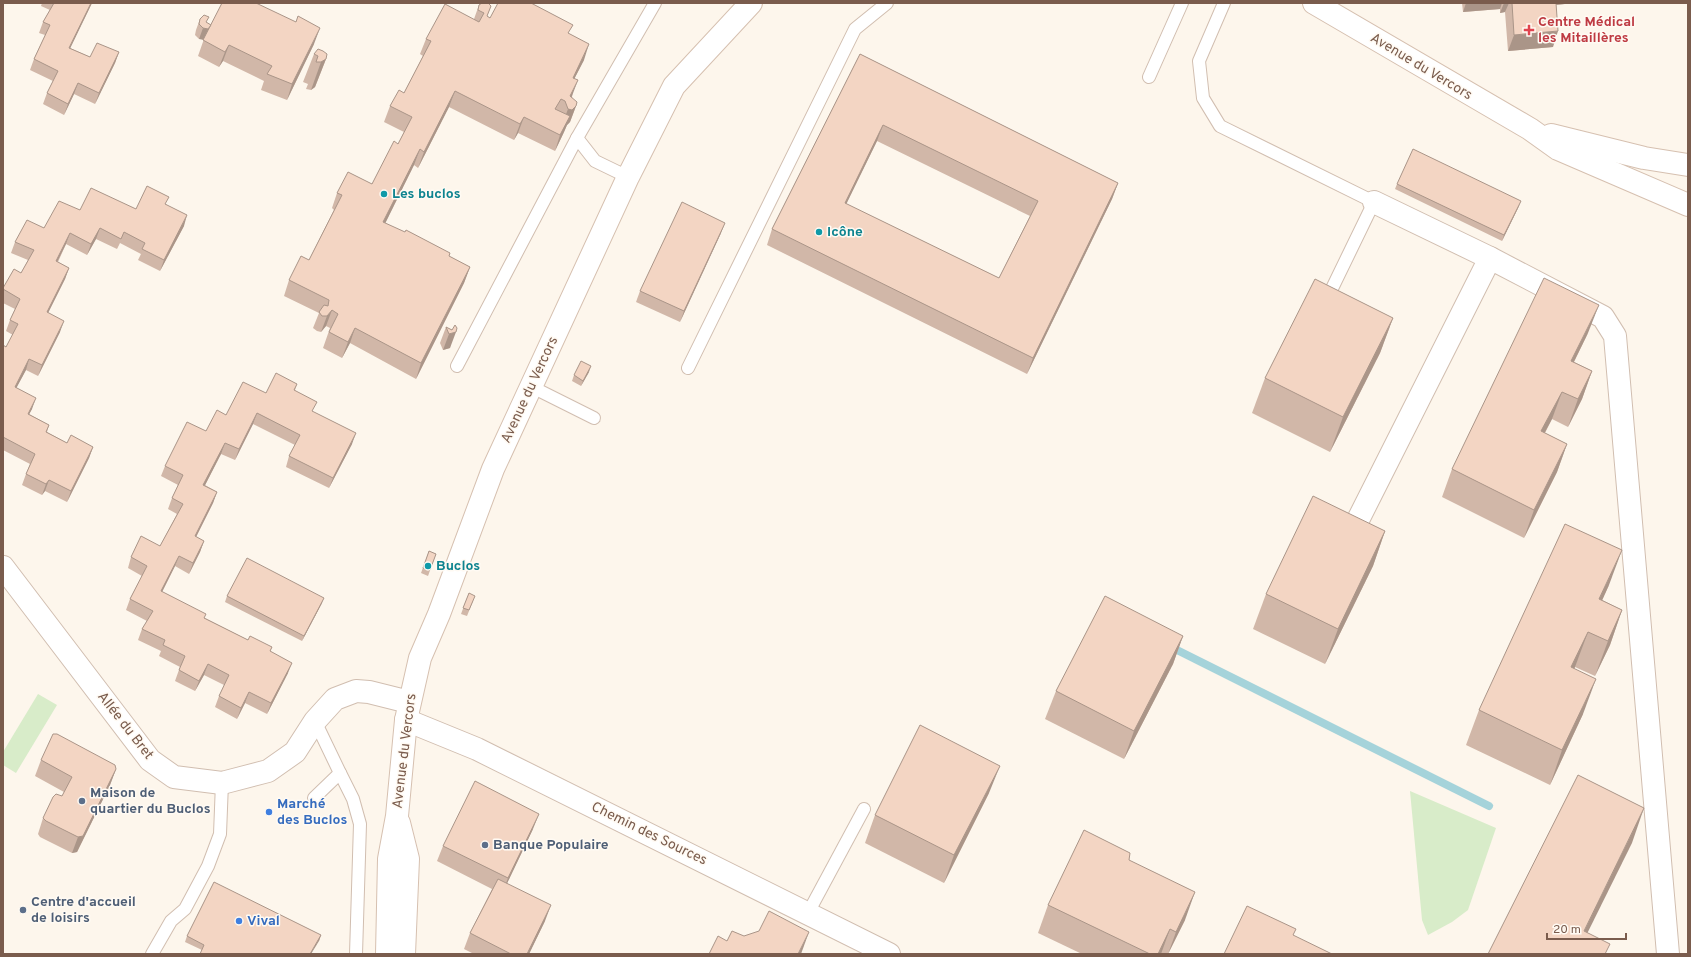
<svg xmlns="http://www.w3.org/2000/svg" width="1691" height="957" font-family="Overpass,sans-serif">
  <rect width="100%" height="100%" fill="#fdf6ec"/>
  <g fill="#d8ecc9">
    <path d="M38 694 57 705 16 773 3 765V752Z"/>
    <path d="M1410 791 1496 828 1468 910 1452 922 1428 935 1422 920Z"/>
  </g>
  <g fill="none" stroke-linecap="round" stroke-linejoin="round">
    <path stroke="#a5d3da" stroke-width="8" d="M1169 646 1489 806"/>
    <g stroke="#d1beb0" stroke-width="14">
      <g id="lane">
        <path d="M1224 3 1199 61 1203 98 1220 126 1374 202 1325 303"/>
        <path d="M1149 77 1182 3"/>
        <path d="M628 177 595 161 577 138 655 3"/>
        <path d="M457 366 577 138"/>
        <path d="M688 368 855 29 887 3"/>
        <path d="M532 387 594 418"/>
        <path d="M340 773 353 799 360 824 356 954"/>
        <path d="M314 798 340 773 315 721"/>
        <path d="M808 913 864 809"/>
        <path d="M152 954 171 921 185 909 208 866 220 834 222 783"/>
      </g>
    </g>
    <g stroke="#d1beb0" stroke-width="24">
      <g id="street">
        <path d="M1490 258 1603 317 1615 336 1668 954"/>
        <path d="M1359 518 1490 258 1374 202"/>
        <path d="M3 567 150 760 174 777 222 783 268 771 295 752 315 721 335 699 356 691 369 692 409 702"/>
        <path d="M406 720 477 749 889 954"/>
      </g>
    </g>
    <g stroke="#d6c0b0" stroke-width="24">
      <g id="secondary">
        <path d="M1314 3 1530 129 1558 149 1688 205"/>
        <path d="M1551 135 1644 158 1688 165"/>
        <path d="M399 823 408 859 404 954"/>
        <path d="M387 954 389 859 397 816 406 720 420 658 439 614 493 469 628 177 674 86 751 3"/>
      </g>
    </g>
    <use href="#lane" stroke="#fff" stroke-width="12"/>
    <use href="#street" stroke="#fff" stroke-width="22"/>
    <use href="#secondary" stroke="#fff" stroke-width="22"/>
  </g>
  <g fill="#d1b7a8" fill-rule="evenodd">
    <path d="M42 3H92L70 48 90 57 119 52 115 63 95 104 74 94 64 115 43 104 47 93 53 81 30 70 34 59 45 35 39 33 43 22 50 10 41 6Z"/>
    <path d="M1462 3H1574L1556 5 1553 47 1508 51 1505 12 1500 13V9L1463 12Z"/>
    <path d="M479 5 491 6 487 16 490 18 570 34 584 60 574 79 572 97 576 106 570 122 567 125 564 132 555 151 518 133 514 140 449 107 418 168 414 165 385 223 470 267 464 283 416 379 350 343 342 358 323 348 330 328 326 326 321 332 317 331 313 328 319 313 284 296 289 280 309 260 334 210 332 208 337 193 372 184 398 144 404 132 384 122 390 106 404 93 423 56 420 54 426 39 474 19Z"/>
    <path d="M200 19 211 25 314 44 287 100 261 90 264 81 223 61 219 67 198 56 204 39H199L195 35 196 30Z"/>
    <path d="M314 54 326 59 315 87 311 90 306 89 308 84 303 82Z"/>
    <path d="M860 54 1118 183 1112 199 1027 374 767 245 772 229ZM877 141 1030 216 999 278 846 204Z"/>
    <path d="M1397 184 1519 206 1502 241 1395 189Z"/>
    <path d="M166 204 184 226 160 271 138 260 141 254 120 243 117 249 96 239 87 255 66 244 58 262 69 268 65 279 48 313 60 332 38 376 26 370 16 388 32 409 29 414 49 425 47 432 67 443 93 447 89 458 67 502 45 491 42 495 22 485 26 474 30 464 3 450V345L6 347 13 335 6 331 10 320 15 309 3 303V288L21 273 28 260 11 253 15 242 44 228 80 210 136 209Z"/>
    <path d="M721 233 680 322 636 302 640 291Z"/>
    <path d="M1393 318 1380 353 1330 452 1252 413 1265 378Z"/>
    <path d="M446 327 452 330 450 348 443 350 440 343Z"/>
    <path d="M1588 333 1574 362 1592 371 1582 399 1568 427 1552 419 1545 433 1567 444 1557 472 1524 538 1442 497 1452 469Z"/>
    <path d="M589 372 581 386 572 381 574 375Z"/>
    <path d="M297 384 295 390 313 412 352 444 329 488 286 467 289 456 295 445 253 424 235 460 221 454 205 485 217 492 213 503 196 537 204 541 200 552 189 574 175 566 162 592 205 618 248 640 272 647 270 652 288 673 267 714 245 703 237 719 215 707 219 696 224 685 204 675 195 691 175 681 180 667 159 656 161 651 138 640 142 629 147 621 126 610 130 599 142 576 128 568 131 557 160 546 177 514 168 509 172 498 178 485 161 476 165 466 226 415 266 393Z"/>
    <path d="M1385 531 1373 566 1325 664 1253 629 1266 594Z"/>
    <path d="M429 551 436 554 428 576 421 573Z"/>
    <path d="M1609 585 1602 600 1622 610 1610 645 1595 676 1575 667 1574 669 1583 714 1550 785 1466 745 1479 710Z"/>
    <path d="M469 593 473 601 467 616 461 614Z"/>
    <path d="M227 596 322 603 302 641 225 602Z"/>
    <path d="M1183 636 1173 664 1124 759 1045 719 1056 691Z"/>
    <path d="M41 760 116 769 110 785 77 852 72 853 40 837 38 834 43 818 62 796 64 792 35 776Z"/>
    <path d="M989 793 944 883 865 843 875 815Z"/>
    <path d="M533 829 507 883 545 921 529 954H474L464 949 470 933 492 889 437 861 443 846Z"/>
    <path d="M1129 860 1185 920 1168 954H1082L1038 933 1048 905Z"/>
    <path d="M321 935 319 941 202 950 185 942 187 936Z"/>
  </g>
  <g fill="#aa9588">
    <path d="M91 3H92L65 59 69 48Z"/>
    <path d="M1466 3H1502L1500 9 1463 12Z"/>
    <path d="M1504 3H1509L1505 12 1500 13Z"/>
    <path d="M1551 3H1574L1555 5Z"/>
    <path d="M212 25 204 40 199 39 203 28Z"/>
    <path d="M320 28 314 44 287 100 292 84Z"/>
    <path d="M1558 31 1553 47 1508 51 1514 35Z"/>
    <path d="M589 44 584 60 567 93 573 78Z"/>
    <path d="M229 45 223 61 219 67 225 52Z"/>
    <path d="M119 52 115 63 95 104 99 93Z"/>
    <path d="M326 59 315 87 311 90 321 62Z"/>
    <path d="M578 80 572 96 567 107 570 96Z"/>
    <path d="M78 83 74 94 64 115 68 104Z"/>
    <path d="M455 91 449 107 418 168 424 152Z"/>
    <path d="M576 106 570 122 567 125 564 132 555 151 560 135 562 125 568 109Z"/>
    <path d="M524 117 518 133 514 140 520 124Z"/>
    <path d="M883 125 877 141 839 219 845 203Z"/>
    <path d="M420 149 414 165 378 238 383 222Z"/>
    <path d="M1118 183 1112 199 1027 374 1033 358Z"/>
    <path d="M1521 201 1519 206 1502 241 1504 235Z"/>
    <path d="M187 215 184 226 160 271 164 260Z"/>
    <path d="M725 223 721 233 680 322 684 311Z"/>
    <path d="M100 228 96 239 87 255 91 244Z"/>
    <path d="M70 233 66 244 52 272 56 261Z"/>
    <path d="M470 267 464 283 416 379 421 363Z"/>
    <path d="M69 268 65 279 43 323 47 312Z"/>
    <path d="M1599 305 1588 333 1561 388 1571 361Z"/>
    <path d="M332 310 326 326 321 332 327 316Z"/>
    <path d="M1393 318 1380 353 1330 452 1343 417Z"/>
    <path d="M64 321 60 332 38 376 42 365Z"/>
    <path d="M355 328 350 343 342 358 348 342Z"/>
    <path d="M456 332 450 348 443 350 449 334Z"/>
    <path d="M29 359 26 370 11 398 15 387Z"/>
    <path d="M591 366 589 372 581 386 583 381Z"/>
    <path d="M1592 371 1582 399 1568 427 1578 399Z"/>
    <path d="M1562 392 1552 419 1531 458 1541 431Z"/>
    <path d="M36 398 32 409 24 424 28 414Z"/>
    <path d="M257 413 253 424 235 460 239 449Z"/>
    <path d="M356 433 352 444 329 488 333 478Z"/>
    <path d="M225 443 221 454 200 495 203 485Z"/>
    <path d="M1567 444 1557 472 1524 538 1534 510Z"/>
    <path d="M93 447 89 458 67 502 71 491Z"/>
    <path d="M49 480 45 491 42 495 46 484Z"/>
    <path d="M217 492 213 503 191 547 195 536Z"/>
    <path d="M1385 531 1373 566 1325 664 1338 629Z"/>
    <path d="M204 541 200 552 189 574 193 563Z"/>
    <path d="M1622 550 1609 585 1587 634 1599 599Z"/>
    <path d="M179 556 175 566 157 602 161 591Z"/>
    <path d="M324 598 322 603 302 641 304 636Z"/>
    <path d="M1622 610 1610 645 1595 676 1608 641Z"/>
    <path d="M1588 632 1575 667 1558 702 1571 667Z"/>
    <path d="M1183 636 1173 664 1124 759 1134 731Z"/>
    <path d="M292 663 288 673 267 714 271 703Z"/>
    <path d="M208 664 204 675 195 691 199 681Z"/>
    <path d="M1596 679 1583 714 1550 785 1562 750Z"/>
    <path d="M249 692 245 703 237 719 241 708Z"/>
    <path d="M1000 766 989 793 944 883 954 855Z"/>
    <path d="M116 769 110 785 77 852 72 853 78 837Z"/>
    <path d="M1644 808 1632 843 1577 954 1584 931Z"/>
    <path d="M539 814 533 829 502 894 508 878Z"/>
    <path d="M1195 892 1185 920 1168 954 1176 932Z"/>
    <path d="M551 905 545 921 529 954H527Z"/>
    <path d="M1170 929 1161 954H1158Z"/>
    <path d="M809 932 801 954H798Z"/>
    <path d="M321 935 319 941 311 954H310Z"/>
  </g>
  <g fill="#f3d5c3" stroke="#aa9588" fill-rule="evenodd">
    <path d="M54 3H91L69 48 90 57 97 43 119 52 99 93 78 83 68 104 47 93 58 71 34 59 50 25 43 22Z"/>
    <path d="M222 3H256L296 22 298 16 320 28 292 84 267 74 272 66 229 45 225 52 203 40Z"/>
    <path d="M482 3H488L491 6 487 16 490 18 498 3H531L573 25 568 33 589 44 573 78 578 80 570 96 577 102 576 106 572 110 568 109 565 101 561 99 555 109 570 116 560 135 524 117 520 124 455 91 424 152 420 149 383 222 405 232 406 230 450 253 449 256 470 267 421 363 355 328 348 342 329 332 338 314 332 310 327 316H322L319 312 324 305 328 306 329 300 289 280 301 256 309 260 342 195 337 193 348 172 372 184 394 141 398 144 412 117 390 106 399 90 404 93 431 41 426 39 445 4 479 22 484 13 478 10 479 5Z"/>
    <path d="M1512 3H1556L1558 31 1514 35Z"/>
    <path d="M204 15 209 17 206 22 211 25 208 29 203 28 199 24 200 19Z"/>
    <path d="M318 49 323 51 327 54 326 59 321 62H316L318 56 314 54Z"/>
    <path d="M860 54 1118 183 1033 358 772 229ZM883 125 1038 201 999 278 845 203Z"/>
    <path d="M1413 149 1521 201 1504 235 1397 184Z"/>
    <path d="M147 186 169 197 165 204 187 215 164 260 142 249 145 243 124 232 121 239 100 228 91 244 70 233 56 261 69 268 47 312 64 321 42 365 29 359 15 387 36 398 28 414 49 425 46 432 67 443 71 435 93 447 71 491 49 480 46 484 26 474 35 454 3 437V407L4 406H3V345L6 347 18 324 10 320 20 299 3 289V288L14 269 21 273 34 250 15 242 27 220 44 228 59 201 80 210 91 188 136 209Z"/>
    <path d="M682 202 725 223 684 311 640 291Z"/>
    <path d="M1544 278 1599 305 1571 361 1592 371 1578 399 1562 392 1541 431 1567 444 1534 510 1452 469Z"/>
    <path d="M1315 279 1393 318 1343 417 1265 378Z"/>
    <path d="M455 325 457 328 456 332 449 334 446 327 452 330Z"/>
    <path d="M581 361 591 366 583 381 574 375Z"/>
    <path d="M276 373 297 384 294 390 317 402 312 411 356 433 333 478 289 456 300 435 257 413 239 449 225 443 203 485 217 492 195 536 204 541 193 563 179 556 161 591 206 614 204 618 248 640 250 636 272 647 270 651 292 663 271 703 249 692 241 708 219 696 229 675 208 664 199 681 179 670 185 656 163 645 165 640 142 629 153 611 130 599 147 566 131 557 141 536 160 546 183 504 172 498 183 475 165 466 187 422 206 431 217 410 226 415 243 382 266 393Z"/>
    <path d="M1313 496 1385 531 1338 629 1266 594Z"/>
    <path d="M1565 524 1622 550 1599 599 1622 610 1608 641 1588 632 1571 667 1596 679 1562 750 1479 710Z"/>
    <path d="M429 551 436 554 430 570 423 568Z"/>
    <path d="M247 558 324 598 304 636 227 596Z"/>
    <path d="M469 593 475 596 469 610 463 608Z"/>
    <path d="M1105 596 1183 636 1134 731 1056 691Z"/>
    <path d="M920 725 1000 766 954 855 875 815Z"/>
    <path d="M53 734H57L115 765 116 769 83 836 78 837 46 821 43 818 53 797 56 794 62 796 72 777 41 760Z"/>
    <path d="M1578 775 1644 808 1584 931 1610 944 1605 954H1488Z"/>
    <path d="M475 781 539 814 508 878 443 846Z"/>
    <path d="M1084 830 1130 853 1129 860 1195 892 1176 932 1170 929 1158 954H1150L1048 905Z"/>
    <path d="M498 879 551 905 527 954H511L470 933Z"/>
    <path d="M214 882 321 935 310 954H200L204 945 187 936Z"/>
    <path d="M1247 906 1296 929 1293 935 1332 954H1224Z"/>
    <path d="M769 911 809 932 798 954H709L718 936 727 941 732 931 744 936 759 931Z"/>
  </g>
  <path fill="#e0444e" stroke="#fffaf3" stroke-width="1.5" d="M1527 24h4v4h4v4h-4v4h-4v-4h-4v-4h4z"/>
  <g fill="#0f9aa8" stroke="#fffaf3" stroke-width="1.5">
    <circle cx="384" cy="194" r="4"/>
    <circle cx="819" cy="232" r="4"/>
    <circle cx="428" cy="566" r="4"/>
  </g>
  <g fill="#5c6f8a" stroke="#fffaf3" stroke-width="1.5">
    <circle cx="82" cy="801" r="4"/>
    <circle cx="485" cy="845" r="4"/>
    <circle cx="23" cy="910" r="4"/>
  </g>
  <g fill="#3f7fe0" stroke="#fffaf3" stroke-width="1.5">
    <circle cx="269" cy="812" r="4"/>
    <circle cx="239" cy="921" r="4"/>
  </g>
  <g text-anchor="middle" dominant-baseline="central" stroke-width="3" stroke-linejoin="round" paint-order="stroke">
    <g font-size="14" font-weight="bold" fill="#be3a42" stroke="#fffaf3" text-anchor="start">
      <text x="1538" y="22">Centre Médical<tspan x="1538" dy="16">les Mitaillères</tspan></text>
    </g>
    <g font-size="14" fill="#7a5c4d" stroke="#fffaf3">
      <text transform="translate(1421 67) rotate(31)">Avenue du Vercors</text>
      <text transform="translate(530 390) rotate(-65)">Avenue du Vercors</text>
      <text transform="translate(125 726) rotate(52)">Allée du Bret</text>
      <text transform="translate(405 751) rotate(-83)">Avenue du Vercors</text>
      <text transform="translate(649 834) rotate(26)">Chemin des Sources</text>
    </g>
    <g font-size="14" font-weight="bold" fill="#0d838f" stroke="#fffaf3" text-anchor="start">
      <text x="392" y="194">Les buclos</text>
      <text x="827" y="232">Icône</text>
      <text x="436" y="566">Buclos</text>
    </g>
    <g font-size="14" font-weight="bold" fill="#4e5e75" stroke="#fffaf3" text-anchor="start">
      <text x="90" y="793">Maison de<tspan x="90" dy="16">quartier du Buclos</tspan></text>
      <text x="493" y="845">Banque Populaire</text>
      <text x="31" y="902">Centre d'accueil<tspan x="31" dy="16">de loisirs</tspan></text>
    </g>
    <g font-size="14" font-weight="bold" fill="#366cbe" stroke="#fffaf3" text-anchor="start">
      <text x="277" y="804">Marché<tspan x="277" dy="16">des Buclos</tspan></text>
      <text x="247" y="921">Vival</text>
    </g>
  </g>
  <rect width="1691" height="957" fill="none" stroke="#7a5c4d" stroke-width="8"/>
  <path d="M1547 933v6h79v-6" fill="none" stroke="#7a5c4d" stroke-width="2"/>
  <text x="1553" y="933" font-size="12" fill="#7a5c4d" stroke="#fffaf3" stroke-width="3" paint-order="stroke">20 m</text>
</svg>
